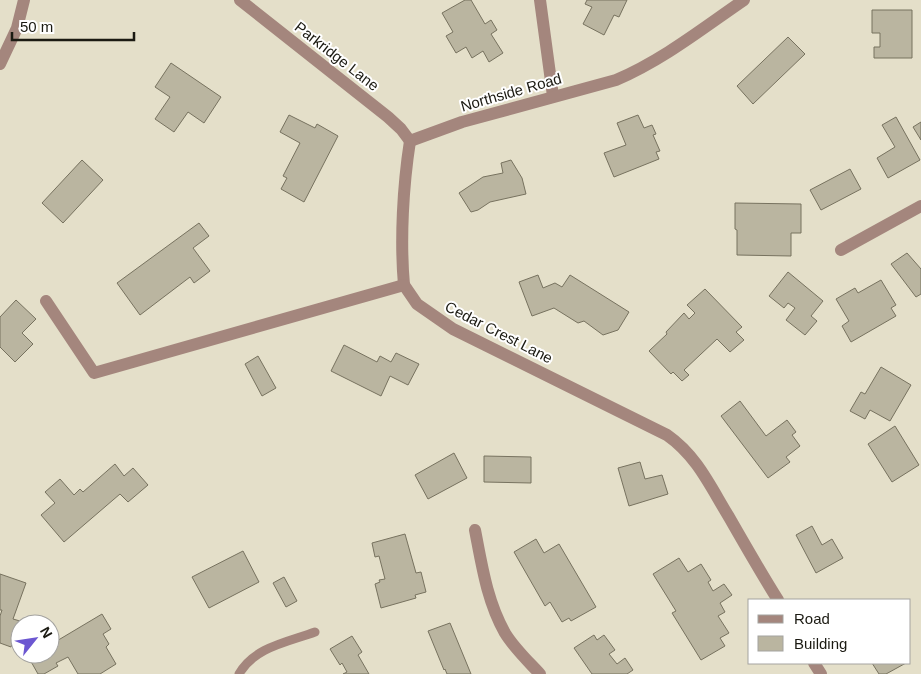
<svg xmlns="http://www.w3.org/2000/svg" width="921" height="674" font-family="Arial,sans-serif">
  <rect width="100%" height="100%" fill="#e4dfc9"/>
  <g fill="#bab5a0" stroke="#77725f">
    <path d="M465 0H471L485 24 491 20 497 30 491 34 503 53 489 62 483 51 472 58 466 47 456 53 446 36 453 32 442 13Z"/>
    <path d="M587 0H627L619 17 614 15 604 35 583 24 592 7 585 4Z"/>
    <path d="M872 10H912V58H874V47H880V33H872Z"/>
    <path d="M788 37 805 54 753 104 737 86Z"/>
    <path d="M171 63 221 97 204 123 188 112 174 132 155 119 170 97 155 87Z"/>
    <path d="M289 115 315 128 317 124 338 136 304 202 281 189 287 178 283 176 300 143 280 132Z"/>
    <path d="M638 115 644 128 652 125 656 134 653 135 660 151 656 152 659 159 614 177 604 153 626 145 617 123Z"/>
    <path d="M896 117 920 160 888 178 877 158 895 147 882 125Z"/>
    <path d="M921 122V140L913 127Z"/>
    <path d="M82 160 103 180 63 223 42 203Z"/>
    <path d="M511 160 522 178 526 194 490 202 478 210 471 212 459 193 483 177 503 173 501 163Z"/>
    <path d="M850 169 861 189 821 210 810 190Z"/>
    <path d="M735 203 801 204V233H791V256L737 255V230L735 229Z"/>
    <path d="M199 223 209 236 193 248 210 271 194 283 190 277 140 315 117 283Z"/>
    <path d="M907 253 921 269V294L916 297 891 264Z"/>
    <path d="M788 272 823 301 811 316 817 321 805 335 786 320 795 308 788 303 784 308 769 296Z"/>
    <path d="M538 275 543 288 555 283 562 287 570 275 629 312 618 330 603 335 584 321 578 323 554 308 532 316 519 282Z"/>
    <path d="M881 280 896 305 891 308 896 316 851 342 842 326 849 321 836 299 855 288 858 293Z"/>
    <path d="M705 289 742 327 736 332 744 340 730 352 717 339 684 370 689 375 682 381 673 372 671 374 649 351 667 334 666 332 684 313 689 319 695 313 687 305Z"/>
    <path d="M16 300 36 319 22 333 33 344 15 362 0 347V317Z"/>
    <path d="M344 345 377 362 380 356 391 362 396 353 419 364 408 385 390 376 381 396 331 371Z"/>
    <path d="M258 356 276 388 262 396 245 364Z"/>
    <path d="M881 367 911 385 890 421 870 410 865 419 850 411 861 392 865 394Z"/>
    <path d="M740 401 766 436 787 420 796 432 792 435 800 446 786 457 790 462 768 478 721 416Z"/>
    <path d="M895 426 919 465 892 482 868 444Z"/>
    <path d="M454 453 467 478 428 499 415 475Z"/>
    <path d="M484 456 531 457V483L484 482Z"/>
    <path d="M640 462 645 479 662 475 668 494 629 506 618 468Z"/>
    <path d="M115 464 124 476 133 468 148 485 128 502 120 494 64 542 41 515 55 503 45 492 60 479 74 495 80 489 83 492Z"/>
    <path d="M812 526 822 545 832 539 843 558 816 573 796 535Z"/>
    <path d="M405 534 416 573 421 572 426 592 415 595 416 598 381 608 375 584 380 582 379 580 385 579 379 556 375 557 372 543Z"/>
    <path d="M536 539 544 553 559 544 596 607 571 621 569 618 562 622 550 602 545 606 514 552Z"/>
    <path d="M243 551 259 582 209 608 192 577Z"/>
    <path d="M679 558 688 572 701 564 711 580 708 582 713 591 724 584 732 595 720 603 725 612 718 616 729 633 720 638 725 646 701 660 672 613 676 611 653 574Z"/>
    <path d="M0 574 26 583 13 619 20 621 11 647 0 643V616L2 610H0Z"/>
    <path d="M284 577 297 601 286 607 273 583Z"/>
    <path d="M102 614 111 629 103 634 109 644 106 647 116 664 100 674H78L68 657 56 663 58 666 44 674H38L29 658 36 654H50V645Z"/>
    <path d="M450 623 471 674H447L445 669 444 670 428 631Z"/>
    <path d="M594 635 597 640 604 635 615 650 609 654 617 664 625 658 633 670 627 674H592L574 648Z"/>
    <path d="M352 636 362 652 358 655 369 674H343L347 672 342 663 340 665 330 649Z"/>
    <path d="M872 663H906L886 674H879Z"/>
  </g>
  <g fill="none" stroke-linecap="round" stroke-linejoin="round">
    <path stroke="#a4867d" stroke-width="9" d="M239 674C254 647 288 642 315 632"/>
    <g stroke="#a4867d" stroke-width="12">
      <path d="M240 0 388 117 401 129 410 141"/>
      <path d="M540 0 553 96"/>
      <path d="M410 141 462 122 616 80C663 60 703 28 744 0"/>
      <path d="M841 250 921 206"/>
      <path d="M404 285C400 240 403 186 410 141"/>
      <path d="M46 301 94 373 404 285 417 304 453 329 667 435C697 456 710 486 729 517 745 545 761 573 778 600"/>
      <path d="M475 530C482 566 487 601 505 633 514 648 528 661 540 674"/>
      <path d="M814 663 821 674"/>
    </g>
    <path stroke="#a4867d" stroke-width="12" d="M0 64 17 28 24 0"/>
  </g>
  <g text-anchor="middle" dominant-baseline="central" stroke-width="4" stroke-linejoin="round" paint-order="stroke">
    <g font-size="15" fill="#1b1a12" stroke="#fff">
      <text transform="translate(337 56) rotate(38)">Parkridge Lane</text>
      <text transform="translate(511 92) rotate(-16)">Northside Road</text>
      <text transform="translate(499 332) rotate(27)">Cedar Crest Lane</text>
    </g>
  </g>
  <rect x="748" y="599" width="162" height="65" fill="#ffffff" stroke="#a4a3a0"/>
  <rect x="758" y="615" width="25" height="8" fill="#a4867d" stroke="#a4a3a0"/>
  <text x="794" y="624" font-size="15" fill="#1b1a12">Road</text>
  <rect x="758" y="636" width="25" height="15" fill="#bab5a0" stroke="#a4a3a0"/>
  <text x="794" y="649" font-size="15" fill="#1b1a12">Building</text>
  <g transform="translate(35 639) rotate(60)"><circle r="24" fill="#ffffff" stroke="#a4a3a0"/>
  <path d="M0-4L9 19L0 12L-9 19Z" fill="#6c57d1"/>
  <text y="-8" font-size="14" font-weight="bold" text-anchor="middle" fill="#1b1a12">N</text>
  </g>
  <path d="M12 32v8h122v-8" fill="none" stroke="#1b1a12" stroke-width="2.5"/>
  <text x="20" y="32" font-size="15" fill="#1b1a12" stroke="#ffffff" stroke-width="4" paint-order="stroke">50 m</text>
</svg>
